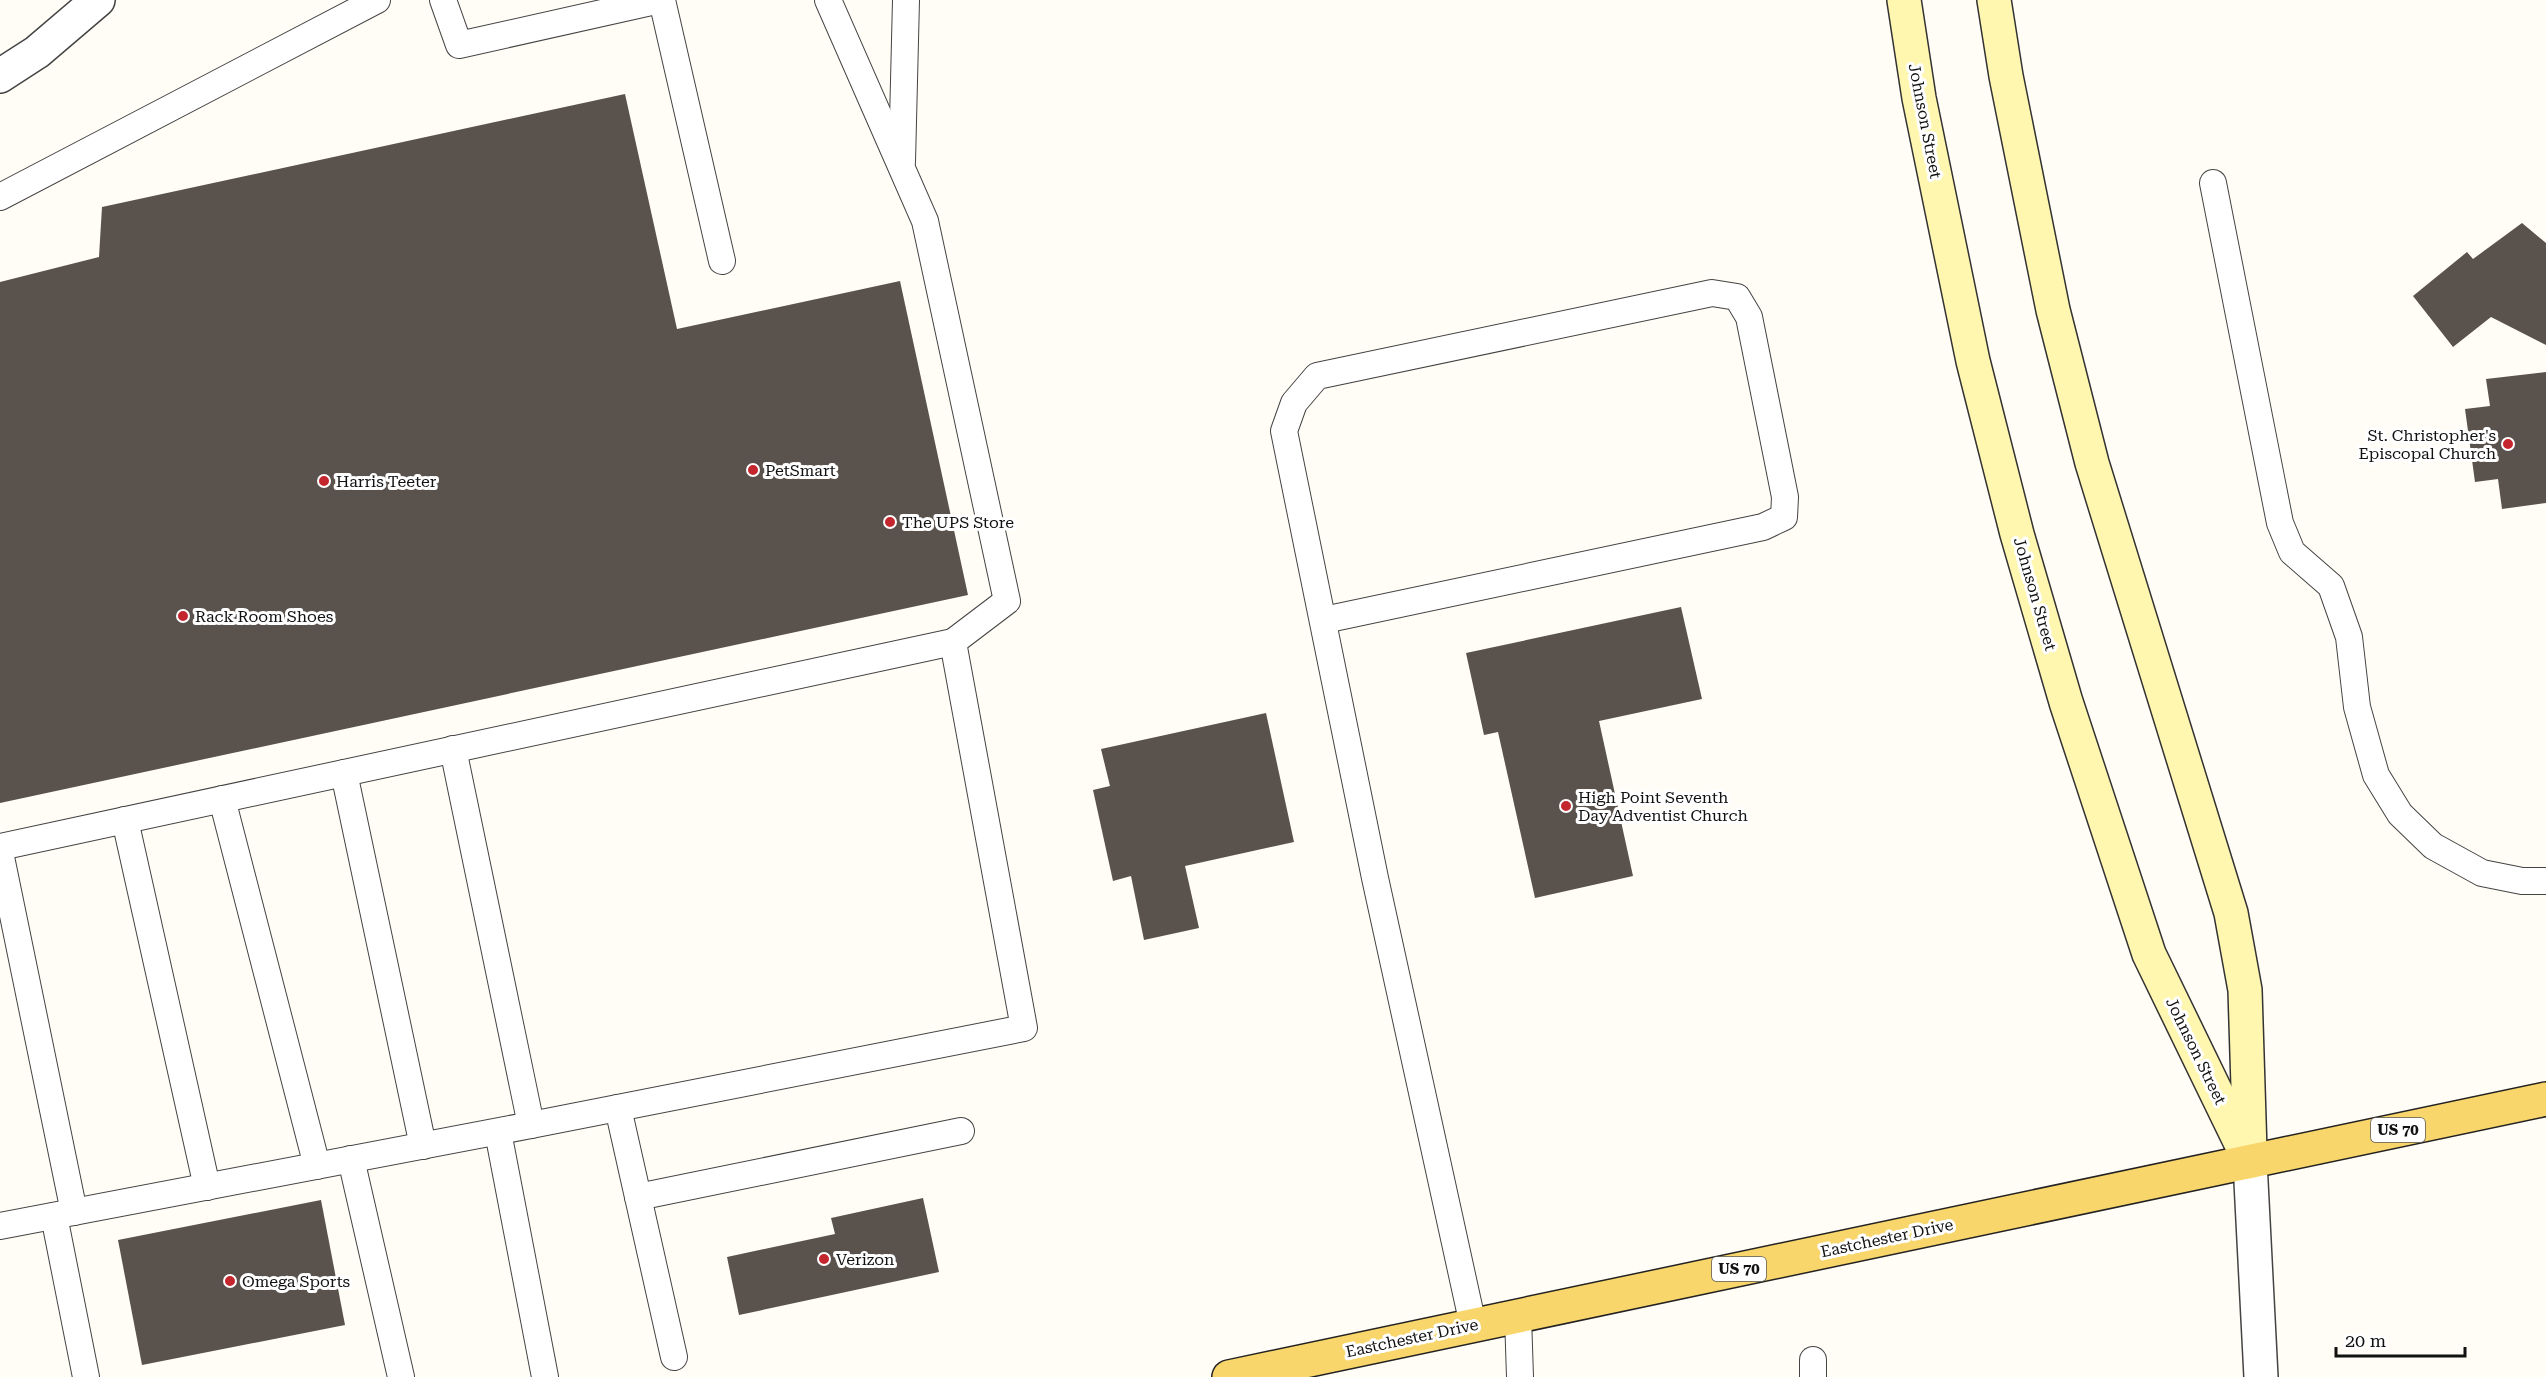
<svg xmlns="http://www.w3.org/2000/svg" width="2546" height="1377" font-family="'Roboto Serif',serif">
  <rect width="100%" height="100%" fill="#fffdf5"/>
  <g fill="#5a524d">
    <path d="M625 94 677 329 900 281 968 595 0 803V282L99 257 102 207Z"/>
    <path d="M2522 223 2546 243V345L2491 317 2453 347 2413 296 2467 252 2473 259Z"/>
    <path d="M2546 372V503L2502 509 2498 479 2475 482 2465 409 2490 406 2486 379Z"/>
    <path d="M1681 607 1702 699 1599 721 1633 876 1535 898 1498 732 1484 735 1466 653Z"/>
    <path d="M1266 713 1294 842 1185 866 1199 928 1144 940 1131 876 1113 881 1093 790 1110 786 1101 749Z"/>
    <path d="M923 1198 939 1272 739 1315 727 1257 835 1234 831 1218Z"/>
    <path d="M321 1200 345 1325 142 1365 118 1240Z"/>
  </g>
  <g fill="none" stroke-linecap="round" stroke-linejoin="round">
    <g stroke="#444" stroke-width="28">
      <g id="service">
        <path d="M443 0 459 45 660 0"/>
        <path d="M662 0 722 261"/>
        <path d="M902 162 906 0"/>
        <path d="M2213 183 2280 523 2292 552 2331 586 2349 637 2357 707 2376 775 2400 814 2433 846 2482 873 2522 881H2546"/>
        <path d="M0 197 377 0"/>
        <path d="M1324 620 1763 527 1784 517 1785 497 1749 317 1737 297 1712 293 1317 376 1294 403 1284 431 1375 878 1473 1325"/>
        <path d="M453 749 531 1125"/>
        <path d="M344 773 423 1146"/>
        <path d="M222 799 317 1166"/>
        <path d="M125 820 207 1187"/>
        <path d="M0 847 953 642"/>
        <path d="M0 852 74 1212"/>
        <path d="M618 1108 674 1357"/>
        <path d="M498 1132 545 1377"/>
        <path d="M351 1159 401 1377"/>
        <path d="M638 1197 961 1131"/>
        <path d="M54 1216 86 1377"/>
        <path d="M0 1226 531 1125 1024 1028 953 642 1007 601 925 221 828 0"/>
        <path d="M1518 1316 1520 1377"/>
        <path d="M1813 1377V1360"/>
      </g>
    </g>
    <g stroke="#444" stroke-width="36">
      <g id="tertiary">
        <path d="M0 76 37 52 98 0"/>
        <path d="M2250 1162 2261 1377"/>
      </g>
    </g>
    <g stroke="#333" stroke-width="36">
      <g id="secondary">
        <path d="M1904 0 1919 98 1973 361 2017 534 2066 702 2149 954 2250 1162"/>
        <path d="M1994 0 2006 76 2053 310 2092 463 2231 913 2245 990 2250 1151"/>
      </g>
    </g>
    <g stroke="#222" stroke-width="36">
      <path id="primary" d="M1229 1377 2546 1099"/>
    </g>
    <use href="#service" stroke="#fff" stroke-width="26"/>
    <use href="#tertiary" stroke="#fff" stroke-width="33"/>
    <use href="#secondary" stroke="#fff6b0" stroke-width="33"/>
    <use href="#primary" stroke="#f9d66b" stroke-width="33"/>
  </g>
  <g fill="#c4262e" stroke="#fff" stroke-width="2">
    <circle cx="2508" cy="444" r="6"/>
    <circle cx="753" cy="470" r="6"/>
    <circle cx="324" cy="481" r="6"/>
    <circle cx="890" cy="522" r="6"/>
    <circle cx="183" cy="616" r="6"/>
    <circle cx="1566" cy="806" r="6"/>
    <circle cx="824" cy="1259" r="6"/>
    <circle cx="230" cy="1281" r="6"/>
  </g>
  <g text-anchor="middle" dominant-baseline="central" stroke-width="6" stroke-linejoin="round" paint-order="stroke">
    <g fill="#fff" stroke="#585858" stroke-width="1.5">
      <rect x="2371" y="1118" width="54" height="24" rx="4.5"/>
      <rect x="1712" y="1257" width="54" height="24" rx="4.5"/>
    </g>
    <g font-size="15" font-weight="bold" fill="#111">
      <text x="2398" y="1130">US 70</text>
      <text x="1739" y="1269">US 70</text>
    </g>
    <g font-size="16" fill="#111" stroke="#fff">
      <text transform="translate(1925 121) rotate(79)">Johnson Street</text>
      <text transform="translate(2035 594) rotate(74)">Johnson Street</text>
      <text transform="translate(2196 1051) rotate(64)">Johnson Street</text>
      <text transform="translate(1887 1238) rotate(-12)">Eastchester Drive</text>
      <text transform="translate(1412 1338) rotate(-12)">Eastchester Drive</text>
    </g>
    <g font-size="16" fill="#111" stroke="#fff" text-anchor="start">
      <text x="2496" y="435" text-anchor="end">St. Christopher's<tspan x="2496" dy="18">Episcopal Church</tspan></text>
      <text x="765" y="470">PetSmart</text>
      <text x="336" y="481">Harris Teeter</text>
      <text x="902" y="522">The UPS Store</text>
      <text x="195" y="616">Rack Room Shoes</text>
      <text x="1578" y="797">High Point Seventh<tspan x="1578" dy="18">Day Adventist Church</tspan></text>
      <text x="836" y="1259">Verizon</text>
      <text x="242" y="1281">Omega Sports</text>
    </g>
  </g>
  <path d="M2336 1347v9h129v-9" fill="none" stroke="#111111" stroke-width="3"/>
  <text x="2345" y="1347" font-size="18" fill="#111111" stroke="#ffffff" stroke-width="4.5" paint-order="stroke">20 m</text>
</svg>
